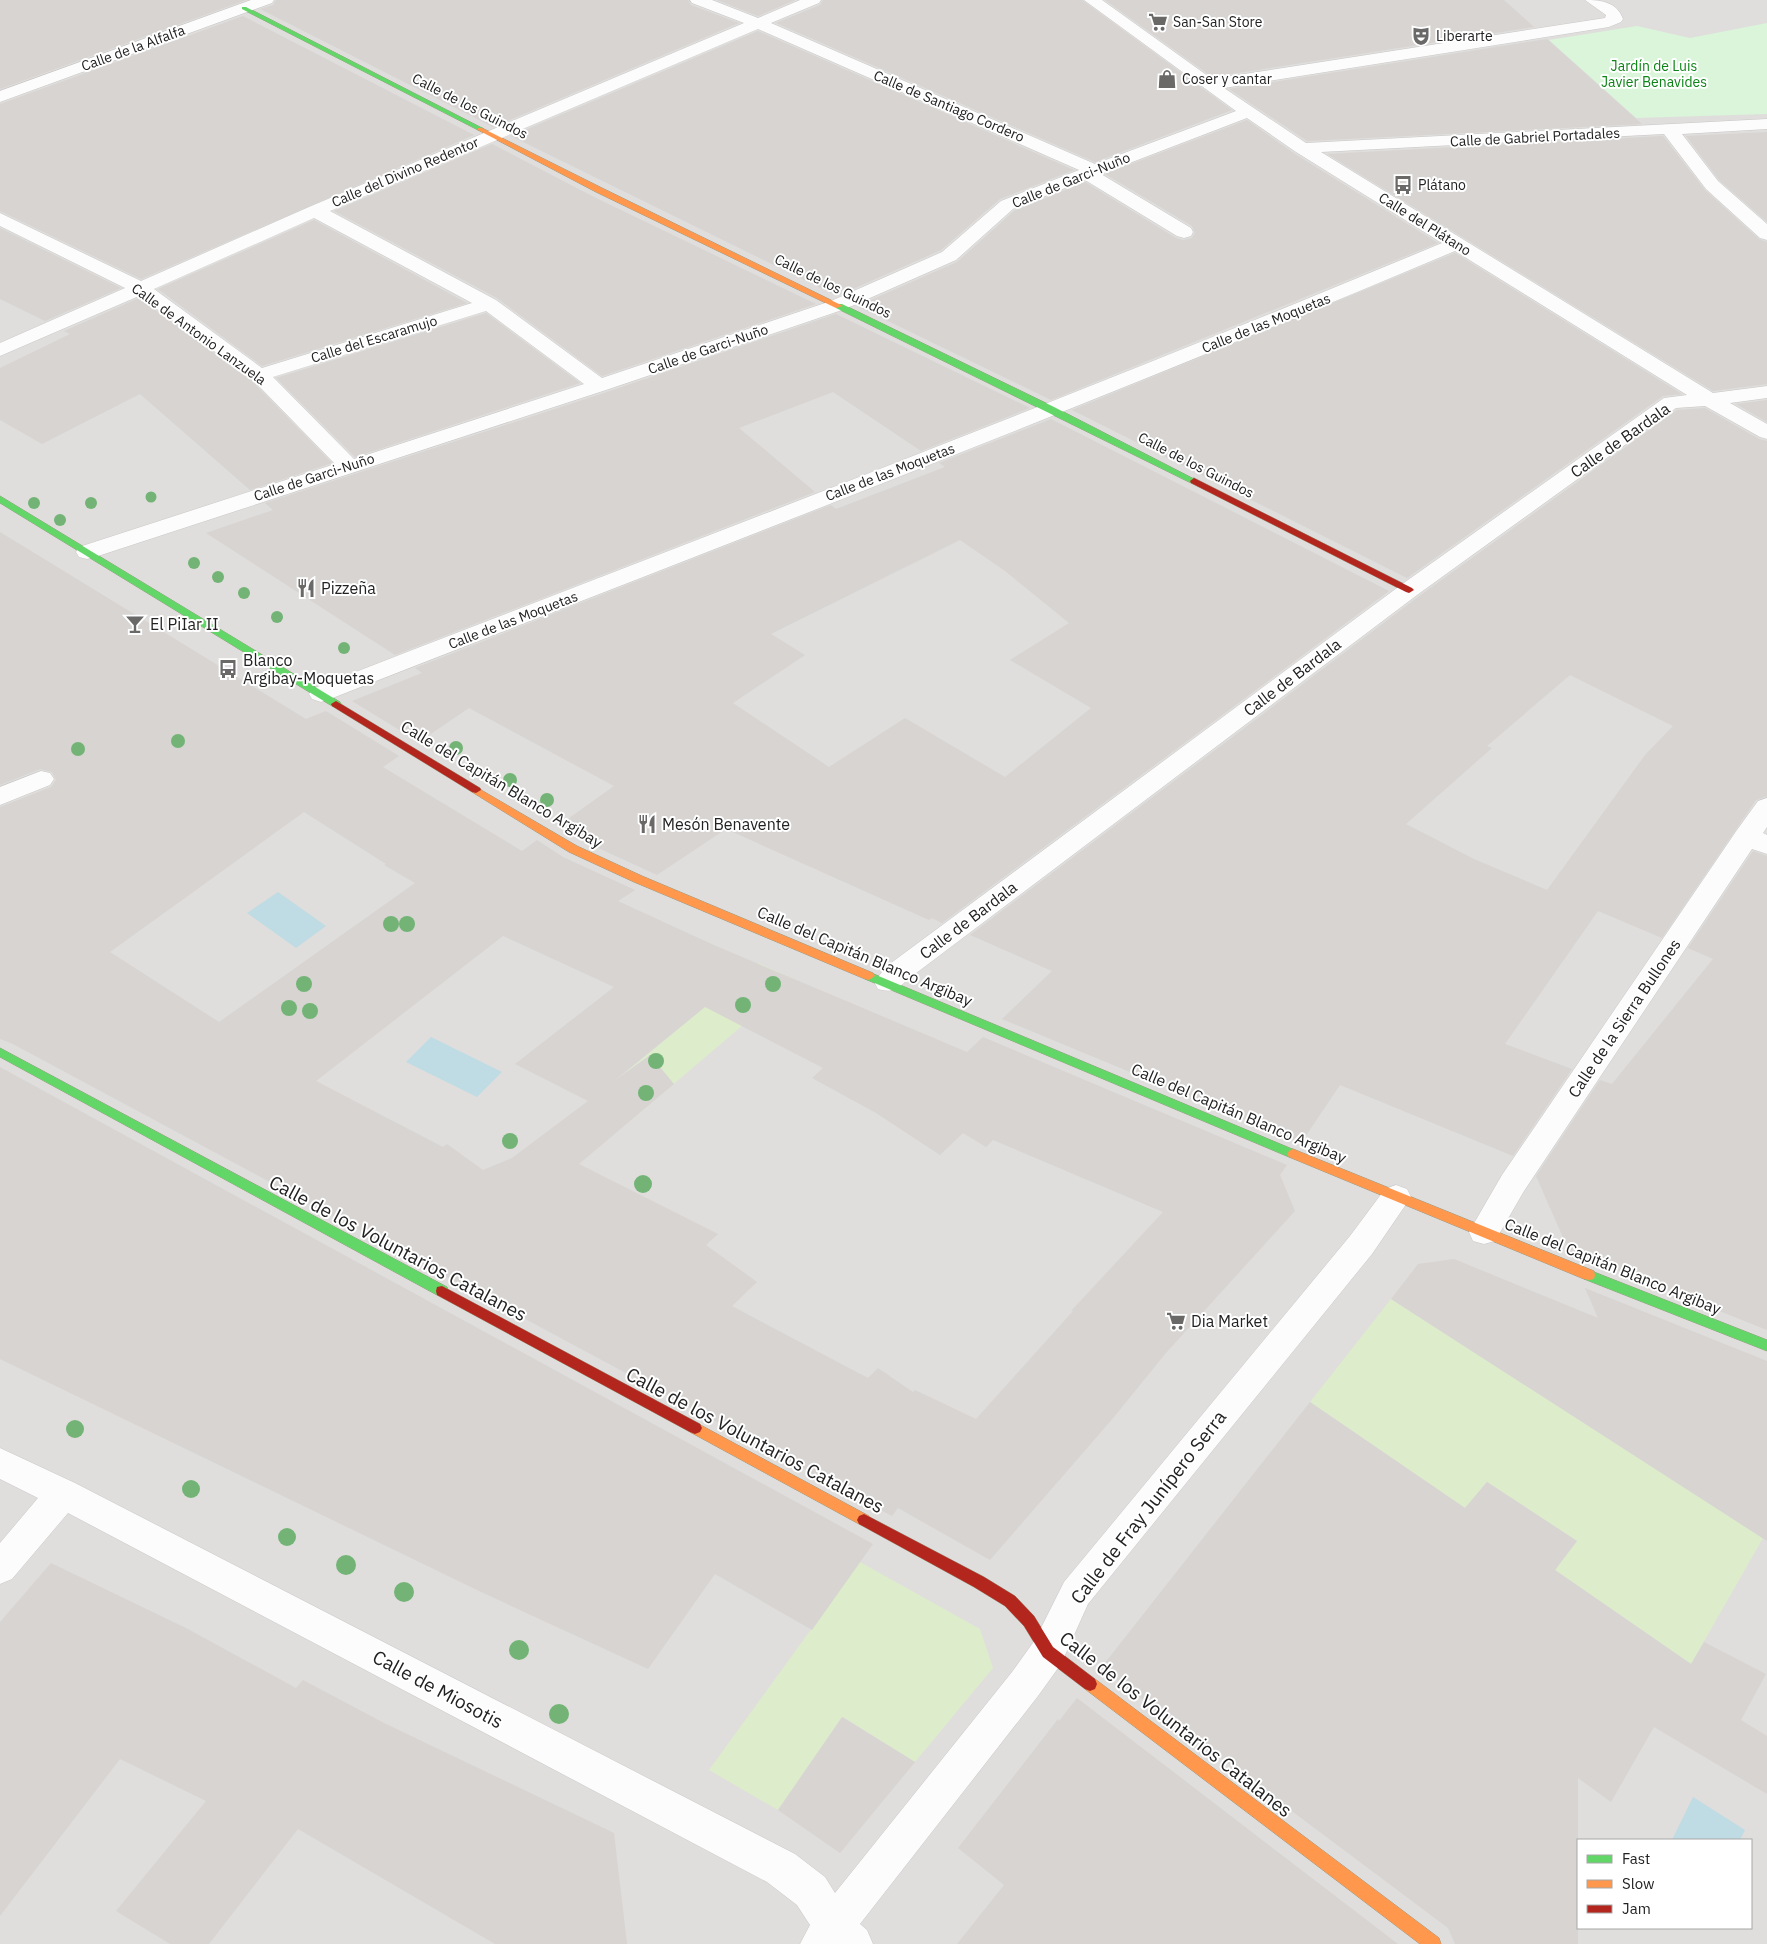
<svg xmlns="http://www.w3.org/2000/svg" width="1767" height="1944" font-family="'IBM Plex Sans',sans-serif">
  <rect width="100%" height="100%" fill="#f0eeeb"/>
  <path fill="#dfdedc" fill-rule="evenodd" d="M0 0H1767V1944H0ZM1578 1840H1751V1928H1578Z"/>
  <g fill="#ddeccb">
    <path d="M758 963 796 980 629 1122 590 1102Z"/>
    <path d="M1391 1299 1763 1538 1691 1664 1555 1570 1577 1541 1487 1482 1465 1508 1310 1402Z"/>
    <path d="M860 1562 980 1629 993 1668 915 1762 843 1717 778 1810 709 1770Z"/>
  </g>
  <path fill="#daf5da" d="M1767 23V114L1636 118 1549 40 1637 26 1690 38Z"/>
  <g fill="#bfdbe3">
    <path d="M278 892 326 926 296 948 247 913Z"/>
    <path d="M431 1037 502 1072 477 1097 406 1062Z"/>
    <path d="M1693 1797 1745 1830 1740 1840H1672Z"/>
  </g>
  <g fill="#d7d4d2" fill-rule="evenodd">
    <path d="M0 0H246L0 89Z"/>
    <path d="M276 0H688L691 5 739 23 493 127 260 9 273 5Z"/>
    <path d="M717 0H795L758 16Z"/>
    <path d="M823 0H1082L1232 110 1095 162 776 23 820 5Z"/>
    <path d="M1105 0H1504L1534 27 1212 77Z"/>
    <path d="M243 16 474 135 141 279 0 211V104Z"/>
    <path d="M758 31 1074 170 1000 199 941 250 837 296 511 136Z"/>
    <path d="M1547 39 1642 124 1307 141 1229 89Z"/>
    <path d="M1247 120 1295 154 1438 243 1051 400 857 306 957 262 1014 211 1085 182 1176 238 1183 240 1192 238 1195 233 1192 226 1105 174Z"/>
    <path d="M1767 132V222L1719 180 1686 136Z"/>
    <path d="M1663 136 1705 190 1759 239 1767 242V384L1713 391 1327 154Z"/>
    <path d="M492 144 592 196 816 304 602 376 497 298 334 211Z"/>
    <path d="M314 220 467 303 262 366 158 289Z"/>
    <path d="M0 228 121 288 45 321 0 299Z"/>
    <path d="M1455 253 1682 394 1663 396 1407 578 1072 410Z"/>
    <path d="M139 298 251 380 332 463 250 490 140 394 42 444 0 420V368L70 334 64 331Z"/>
    <path d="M486 313 580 383 355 457 276 378Z"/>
    <path d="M836 314 1030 408 921 451 833 392 739 428 815 492 395 655 206 533 273 510 265 503 607 392Z"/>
    <path d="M1767 400V422L1736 404Z"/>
    <path d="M1705 408 1759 439 1767 441V796L1756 800 1662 938 1598 911 1505 1044 1572 1069 1513 1156 1340 1085 1301 1143 1002 1019 1052 971 970 935 1418 597 1677 410ZM1570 675 1673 726 1645 755 1547 890 1474 859 1406 824 1492 748 1487 746Z"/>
    <path d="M1051 419 1389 591 942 923 932 918 929 920 726 829 657 875 583 841 558 826 614 786 469 708 419 742 352 701 422 673 415 668 831 505 836 509 945 467 939 463ZM960 540 1005 571 1069 623 1010 660 1091 708 1005 777 905 718 829 767 733 703 805 655 771 634Z"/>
    <path d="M0 532 306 719 326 711 399 756 383 767 522 851 537 840 563 857 635 890 618 901 716 946 967 1052 983 1037 1287 1165 1280 1175 1295 1211 1165 1354 1114 1417 990 1560 898 1508 892 1516 11 1043 0 1039V807L51 787 56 780 52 772 40 769 0 785ZM304 812 386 864 384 865 415 883 219 1022 110 952ZM503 936 614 987 515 1064 588 1101 512 1158 483 1170 447 1144 443 1147 316 1081ZM705 1007 823 1068 812 1078 876 1113 940 1155 963 1133 986 1147 993 1140 1163 1212 1071 1311H1073L976 1419 915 1390 913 1392 878 1368 868 1378 732 1306 757 1282 706 1245 718 1234 579 1164 674 1084 650 1055 614 1081Z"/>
    <path d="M1753 851 1767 856V1330L1569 1251 1536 1176 1600 1080 1612 1084 1713 959 1688 948Z"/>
    <path d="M0 1067 873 1544 812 1630 715 1574 648 1669 479 1591 0 1359Z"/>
    <path d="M1454 1259 1598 1318 1585 1288 1767 1361V1541L1391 1299 1418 1264Z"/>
    <path d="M1310 1402 1465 1508 1487 1482 1577 1541 1555 1570 1691 1664 1704 1642 1766 1674 1741 1720 1767 1736V1794L1654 1727 1611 1802 1578 1778V1944H1455L1448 1928 1101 1668Z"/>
    <path d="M51 1563 186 1628 296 1688 303 1680 384 1723 614 1833 627 1944H495L298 1829 209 1944H170L116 1911 206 1801 120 1759 0 1916V1622Z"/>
    <path d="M1077 1698 1398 1944H957L1004 1885 958 1848 1058 1719 1059 1721Z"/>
    <path d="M842 1717 915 1762 840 1853 778 1810Z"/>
  </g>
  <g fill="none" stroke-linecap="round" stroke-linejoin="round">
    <g stroke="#c9c8c7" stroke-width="1">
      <g id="street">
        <path d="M251 0H274L272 3 0 102V91Z"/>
        <path d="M690 0H712L758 18 800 0H821L819 3 771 23 1095 164 1236 111 1084 0H1102L1212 79 1605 18 1606 15 1585 0C1601 0 1617 2 1623 19L1621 22 1609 27 1224 88 1306 143 1767 119V129L1682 134 1718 181 1767 224V240L1760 238 1706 189 1664 134 1321 152 1713 393 1767 386V398L1730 403 1767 424V439L1760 437 1705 406 1676 408 1417 595 907 980C897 990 892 993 878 989L874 982 887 966 1401 585 1664 398 1687 395 1455 251C1083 408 706 552 330 699L321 702 312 699 309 694 312 689C690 542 1069 399 1442 243L1296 152 1247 118 1101 174 1191 228 1193 232 1191 236 1184 238 1177 236 1085 180 1013 209 956 260 845 309 606 390 95 557 87 559 79 557 76 552 79 547 335 464 252 379 139 296 0 356V343L125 288 0 226V213L141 281 309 207 744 23 692 3ZM758 29 1079 170 1001 201 942 252 831 301 602 378 496 300 330 211ZM314 218 472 303 262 368 154 289ZM486 311 584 384 354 459 273 377Z"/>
        <path d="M41 771 50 773 54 779 50 785 0 805V787Z"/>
        <path d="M1767 798V827L1763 833 1767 835V854L1752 849 1524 1191 1495 1241 1484 1244 1473 1241 1469 1232 1502 1175 1737 830 1758 801Z"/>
        <path d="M1396 1185 1407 1189 1411 1197 1372 1254 1088 1604 1061 1664 1038 1696 860 1924 867 1930 873 1944H800L810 1925 797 1905 767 1882 68 1513 12 1579 0 1584V1543L38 1498 0 1479V1448L75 1483 795 1854 825 1877 835 1893 1012 1672 1035 1640 1064 1582 1350 1236 1385 1189Z"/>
      </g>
    </g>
    <g stroke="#999a82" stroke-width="1">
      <g id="fast">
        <path d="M242 7H246L484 129 478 130 242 9Z"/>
        <path d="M836 304H842L1054 407 1198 481 1194 484 1191 483 836 308Z"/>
        <path d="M0 496 340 702 341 704 336 707 332 706 0 503Z"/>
        <path d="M869 972 1297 1151 1299 1154 1297 1157H1289L865 979 863 976 865 973Z"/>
        <path d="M0 1048 447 1287 448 1291 447 1295 442 1296 437 1295 0 1057Z"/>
        <path d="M1589 1270 1767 1340V1351L1584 1279 1583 1275 1584 1271Z"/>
      </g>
    </g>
    <g stroke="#999a82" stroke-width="1">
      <g id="slow">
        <path d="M478 128H482L602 188 843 306 836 308 596 192 478 130Z"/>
        <path d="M476 787 577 846 642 876 873 973 875 976 869 980 865 979 634 882 569 852 472 792 471 790Z"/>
        <path d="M1293 1149 1594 1271 1595 1275 1594 1279 1589 1280 1584 1279 1289 1157 1287 1154 1289 1151Z"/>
        <path d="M695 1422 869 1516 871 1520 869 1524 864 1526 859 1524 690 1432 688 1428 690 1424Z"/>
        <path d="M1090 1677 1095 1679 1439 1938 1441 1944H1420L1085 1689 1083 1684 1085 1679Z"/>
      </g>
    </g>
    <g stroke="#999a82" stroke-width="1">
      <g id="jam">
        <path d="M1194 478 1412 588 1414 590 1409 593 1406 592 1191 483 1190 481Z"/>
        <path d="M336 701 480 788 481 790 476 793 472 792 332 706 331 704Z"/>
        <path d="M442 1286 700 1424 702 1428 700 1432 695 1434 690 1432 437 1295 436 1291 437 1287Z"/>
        <path d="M864 1514 984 1577 1015 1596 1034 1616 1053 1647 1095 1679 1097 1684 1095 1689 1090 1691 1085 1689 1043 1657 1024 1626 1005 1606 974 1587 859 1524 857 1520 859 1516Z"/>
      </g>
    </g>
    <use href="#street" fill="#fdfcfc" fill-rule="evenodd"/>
    <use href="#fast" fill="#63d668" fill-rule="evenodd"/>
    <use href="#slow" fill="#ff974d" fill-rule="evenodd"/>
    <use href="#jam" fill="#b3261e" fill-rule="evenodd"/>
  </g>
  <g fill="#73b476">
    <circle cx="151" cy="497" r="5.5"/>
    <circle cx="34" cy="503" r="6"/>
    <circle cx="91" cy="503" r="6"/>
    <circle cx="60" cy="520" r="6"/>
    <circle cx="194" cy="563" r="6"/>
    <circle cx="218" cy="577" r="6"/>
    <circle cx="244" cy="593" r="6"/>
    <circle cx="277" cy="617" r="6"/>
    <circle cx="344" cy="648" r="6"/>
    <circle cx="178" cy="741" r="7"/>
    <circle cx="456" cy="748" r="7"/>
    <circle cx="78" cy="749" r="7"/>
    <circle cx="510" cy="780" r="7"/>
    <circle cx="547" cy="800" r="7"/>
    <circle cx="391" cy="924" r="8"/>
    <circle cx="407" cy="924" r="8"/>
    <circle cx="304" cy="984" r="8"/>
    <circle cx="773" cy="984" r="8"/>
    <circle cx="743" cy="1005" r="8"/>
    <circle cx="289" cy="1008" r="8"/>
    <circle cx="310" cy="1011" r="8"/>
    <circle cx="656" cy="1061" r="8"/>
    <circle cx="646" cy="1093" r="8"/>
    <circle cx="510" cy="1141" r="8"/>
    <circle cx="643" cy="1184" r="9"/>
    <circle cx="75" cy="1429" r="9"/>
    <circle cx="191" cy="1489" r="9"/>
    <circle cx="287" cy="1537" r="9"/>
    <circle cx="346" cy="1565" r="10"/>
    <circle cx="404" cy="1592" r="10"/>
    <circle cx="519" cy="1650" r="10"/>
    <circle cx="559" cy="1714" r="10"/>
  </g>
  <defs>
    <g id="supermarket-bare" transform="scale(1.5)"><path d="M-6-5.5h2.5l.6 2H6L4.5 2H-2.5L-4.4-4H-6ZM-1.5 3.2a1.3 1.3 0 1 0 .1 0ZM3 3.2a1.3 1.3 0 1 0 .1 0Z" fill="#6a6968" stroke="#fff" stroke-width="2.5" paint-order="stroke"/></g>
    <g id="theatre-bare" transform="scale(1.5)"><path d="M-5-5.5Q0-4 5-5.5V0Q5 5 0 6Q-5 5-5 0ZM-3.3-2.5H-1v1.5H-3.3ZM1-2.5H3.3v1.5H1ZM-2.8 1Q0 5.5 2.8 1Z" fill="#6a6968" stroke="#fff" stroke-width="2.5" paint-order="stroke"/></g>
    <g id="shop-bare" transform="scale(1.5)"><path d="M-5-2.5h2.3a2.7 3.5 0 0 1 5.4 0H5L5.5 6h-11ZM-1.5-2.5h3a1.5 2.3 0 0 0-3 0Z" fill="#6a6968" stroke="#fff" stroke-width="2.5" paint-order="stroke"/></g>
    <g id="bus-bare" transform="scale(1.5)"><path d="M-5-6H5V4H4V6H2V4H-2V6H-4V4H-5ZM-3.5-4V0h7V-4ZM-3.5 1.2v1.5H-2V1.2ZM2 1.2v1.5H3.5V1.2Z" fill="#6a6968" stroke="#fff" stroke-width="2.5" paint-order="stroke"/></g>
    <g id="restaurant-bare" transform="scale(1.5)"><path d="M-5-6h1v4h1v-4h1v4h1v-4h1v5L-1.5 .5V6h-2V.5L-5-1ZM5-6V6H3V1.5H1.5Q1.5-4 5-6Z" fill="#6a6968" stroke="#fff" stroke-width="2.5" paint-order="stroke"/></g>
    <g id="bar-bare" transform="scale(1.5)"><path d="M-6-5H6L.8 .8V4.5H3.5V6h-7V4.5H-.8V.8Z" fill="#6a6968" stroke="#fff" stroke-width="2.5" paint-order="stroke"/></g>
  </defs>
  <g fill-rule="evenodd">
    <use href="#supermarket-bare" x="1158" y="22"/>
    <use href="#theatre-bare" x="1421" y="36"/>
    <use href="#shop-bare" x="1167" y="79"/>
    <use href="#bus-bare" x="1403" y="185"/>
    <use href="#restaurant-bare" x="306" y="588"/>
    <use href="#bar-bare" x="135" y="624"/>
    <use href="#bus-bare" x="228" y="669"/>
    <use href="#restaurant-bare" x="647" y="824"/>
    <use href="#supermarket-bare" x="1176" y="1321"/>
  </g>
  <g text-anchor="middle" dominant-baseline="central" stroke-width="4" stroke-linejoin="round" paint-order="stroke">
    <g font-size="14" fill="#222" stroke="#fff" text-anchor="start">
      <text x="1173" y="22">San-San Store</text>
      <text x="1436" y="36">Liberarte</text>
      <text x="1182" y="79">Coser y cantar</text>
      <text x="1418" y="185">Plátano</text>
    </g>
    <g font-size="14" fill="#222" stroke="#fff">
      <text transform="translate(133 48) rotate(-20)">Calle de la Alfalfa</text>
      <text transform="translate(470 106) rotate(27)">Calle de los Guindos</text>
      <text transform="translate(949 106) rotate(23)">Calle de Santiago Cordero</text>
      <text transform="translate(1535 137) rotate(-3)">Calle de Gabriel Portadales</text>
      <text transform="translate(405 172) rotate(-23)">Calle del Divino Redentor</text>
      <text transform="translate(1071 180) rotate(-22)">Calle de Garci-Nuño</text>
      <text transform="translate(1425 224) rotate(32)">Calle del Plátano</text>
      <text transform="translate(833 286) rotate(26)">Calle de los Guindos</text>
      <text transform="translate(1266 323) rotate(-22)">Calle de las Moquetas</text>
      <text transform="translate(199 334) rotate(36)">Calle de Antonio Lanzuela</text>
      <text transform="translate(374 339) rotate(-17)">Calle del Escaramujo</text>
      <text transform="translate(708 349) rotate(-19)">Calle de Garci-Nuño</text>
      <text transform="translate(1196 465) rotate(27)">Calle de los Guindos</text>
      <text transform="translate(890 472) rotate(-21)">Calle de las Moquetas</text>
      <text transform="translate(314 477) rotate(-18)">Calle de Garci-Nuño</text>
      <text transform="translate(513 620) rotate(-21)">Calle de las Moquetas</text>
    </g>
    <g font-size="14" fill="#0c8416" stroke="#fff">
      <text x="1654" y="66">Jardín de Luis<tspan x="1654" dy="16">Javier Benavides</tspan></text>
    </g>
    <g font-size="16" fill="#222" stroke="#fff">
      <text transform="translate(1620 440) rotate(-35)">Calle de Bardala</text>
      <text transform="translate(1292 677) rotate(-37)">Calle de Bardala</text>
      <text transform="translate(502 784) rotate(31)">Calle del Capitán Blanco Argibay</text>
      <text transform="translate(968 920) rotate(-37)">Calle de Bardala</text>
      <text transform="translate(865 956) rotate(23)">Calle del Capitán Blanco Argibay</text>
      <text transform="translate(1624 1018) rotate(-56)">Calle de la Sierra Bullones</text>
      <text transform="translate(1239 1113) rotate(23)">Calle del Capitán Blanco Argibay</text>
      <text transform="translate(1613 1266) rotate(22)">Calle del Capitán Blanco Argibay</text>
    </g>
    <g font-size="16" fill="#222" stroke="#fff" text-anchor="start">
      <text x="321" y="588">Pizzeña</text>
      <text x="150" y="624">El PiIar II</text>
      <text x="243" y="660">Blanco<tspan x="243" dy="18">Argibay-Moquetas</tspan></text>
      <text x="662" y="824">Mesón Benavente</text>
      <text x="1191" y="1321">Dia Market</text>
    </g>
    <g font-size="19" fill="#222" stroke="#fff">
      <text transform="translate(398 1248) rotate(28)">Calle de los Voluntarios Catalanes</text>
      <text transform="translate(755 1440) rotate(28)">Calle de los Voluntarios Catalanes</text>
      <text transform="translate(1148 1507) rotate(-52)">Calle de Fray Junípero Serra</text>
      <text transform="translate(438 1689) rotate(28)">Calle de Miosotis</text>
      <text transform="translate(1176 1724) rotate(38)">Calle de los Voluntarios Catalanes</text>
    </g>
  </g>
  <rect x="1577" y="1839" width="175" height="90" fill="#ffffff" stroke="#a7a7a7"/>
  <rect x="1587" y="1855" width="25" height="8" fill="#63d668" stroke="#a7a7a7"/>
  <text x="1622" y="1864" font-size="15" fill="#222222">Fast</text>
  <rect x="1587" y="1880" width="25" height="8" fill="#ff974d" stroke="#a7a7a7"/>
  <text x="1622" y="1889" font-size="15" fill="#222222">Slow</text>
  <rect x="1587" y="1905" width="25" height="8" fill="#b3261e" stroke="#a7a7a7"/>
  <text x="1622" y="1914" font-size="15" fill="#222222">Jam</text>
</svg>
